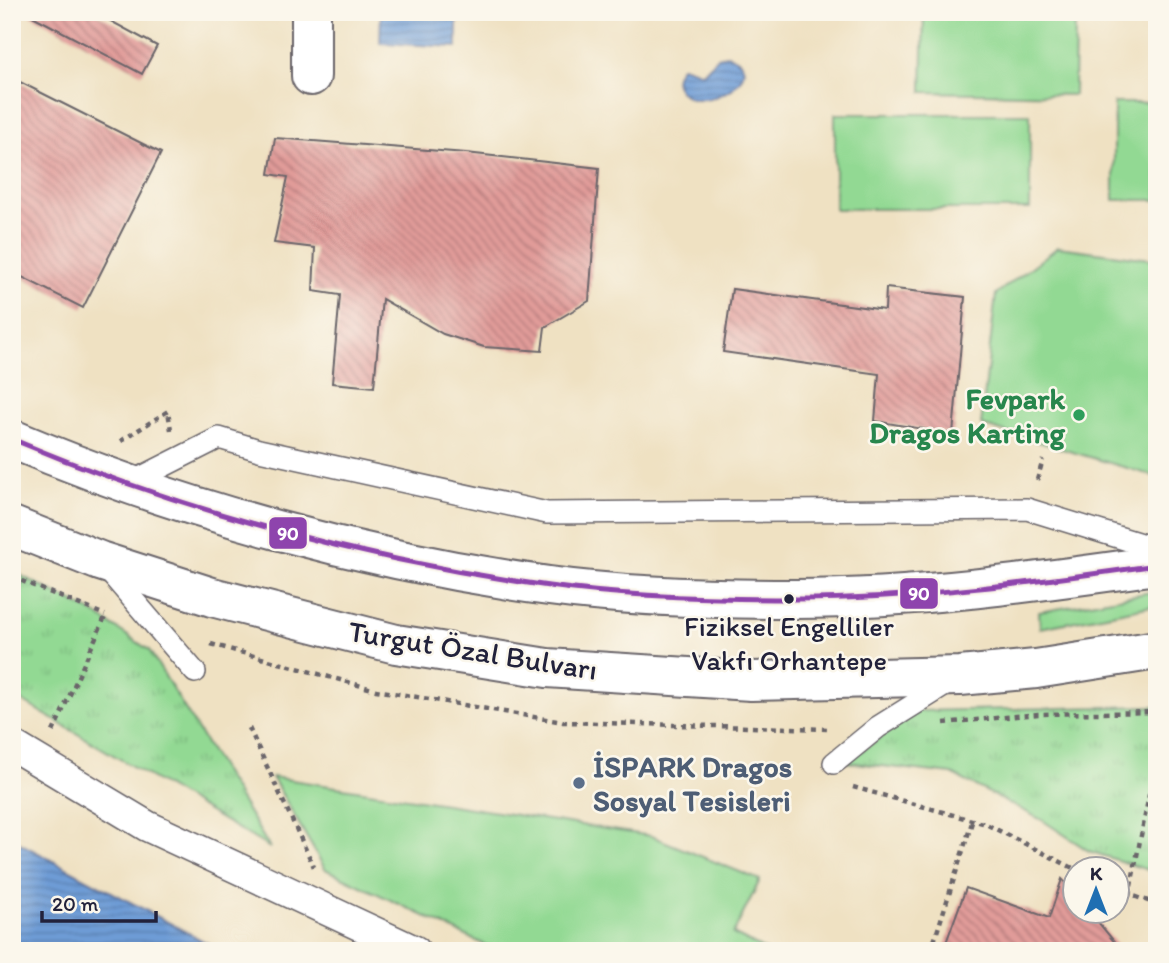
<svg xmlns="http://www.w3.org/2000/svg" width="1169" height="963" font-family="Itim,sans-serif">
  <defs>
    <pattern id="park-tufts" width="24" height="20" patternUnits="userSpaceOnUse" patternTransform="scale(1.75)"><rect width="24" height="20" fill="#92d993"/><path d="M3 7l-1-3M5 7V3M7 7l1-3M15 17l-1-3M17 17v-4M19 17l1-3" fill="none" stroke="#7eba80"/></pattern>
    <pattern id="water-rules" width="6" height="5" patternUnits="userSpaceOnUse" patternTransform="scale(1.75)"><rect width="6" height="5" fill="#6e9cd6"/><path d="M0 2.5h6" fill="none" stroke="#5a7faf"/></pattern>
    <pattern id="building-back-hatch" width="6" height="6" patternUnits="userSpaceOnUse" patternTransform="scale(1.75)"><rect width="6" height="6" fill="#e19b99"/><path d="M-1 5l2 2M0 0l6 6M5-1l2 2" fill="none" stroke="#b67e7e"/></pattern>
  </defs>
  <rect width="100%" height="100%" fill="#fbf7ec"/>
  <filter id="ink" filterUnits="userSpaceOnUse"><feTurbulence type="fractalNoise" baseFrequency=".0143" numOctaves="2"/><feDisplacementMap in="SourceGraphic" scale="14" xChannelSelector="R" yChannelSelector="G"/><feConvolveMatrix kernelMatrix="1 2 1 2 8 2 1 2 1" color-interpolation-filters="sRGB"/></filter>
  <filter id="wash" filterUnits="userSpaceOnUse"><feTurbulence type="fractalNoise" baseFrequency=".00686" numOctaves="4" result="noise"/><feDisplacementMap in="SourceGraphic" scale="28" xChannelSelector="R" yChannelSelector="G"/><feGaussianBlur stdDeviation="1.57" result="paint"/><feColorMatrix in="noise" values="0 0 0 0 0 0 0 0 0 0 0 0 0 0 0 0 0 1.4 0 .05"/><feComposite in="paint" operator="in"/></filter>
  <g filter="url(#wash)">
    <rect width="100%" height="100%" fill="#efe1c2"/>
    <g fill="#92d993" stroke="#5a7e67" stroke-width="2">
      <path d="M924 12 1075 14 1074 95 922 92Z"/>
      <rect x="1114" y="103" width="43" height="97"/>
      <rect x="835" y="114" width="195" height="95"/>
      <path d="M1058 247 1157 260V477L981 425 996 294Z"/>
      <path d="M1157 591V605L1040 628 1039 612Z"/>
      <path d="M272 777 651 836 760 880 733 934 767 951H498L325 869Z"/>
    </g>
    <g fill="url(#park-tufts)" stroke="#5a7e67" stroke-width="2">
      <path d="M12 571 92 612 149 650 270 848 12 695Z"/>
      <path d="M1157 706V873L1089 851 1042 820 952 774 846 762 917 711Z"/>
    </g>
    <g fill="url(#water-rules)" stroke="#485f88" stroke-width="2">
      <path d="M381 12H457V47L380 43Z"/>
      <path d="M727 55C778 70 697 124 677 86 673 79 677 71 682 66L703 73 718 57Z"/>
      <path d="M12 839 222 951H12Z"/>
    </g>
    <g id="blocks">
      <g fill="url(#building-back-hatch)">
        <path d="M25 12H94L157 46 142 74Z"/>
        <path d="M12 78 161 153 83 308 12 272Z"/>
        <path d="M275 138 466 153 599 168 589 301 545 327 542 351 484 347 443 334 382 299 374 387 332 383 340 295 313 291 315 248 274 243 288 177 269 174Z"/>
        <path d="M886 288 965 297 953 434 875 421 879 374 723 352 732 289 885 310Z"/>
        <path d="M1062 879 1074 893V911H1089L1122 951H943L966 888 1049 918Z"/>
      </g>
    </g>
  </g>
  <g filter="url(#ink)">
    <use href="#blocks" fill-opacity="0" stroke="#6a656a" stroke-width="2"/>
    <g fill="none" stroke-linecap="round" stroke-linejoin="round">
      <g stroke="#6a656a" stroke-width="24">
        <g id="service">
          <path d="M128 484 219 438 259 450 547 513 1027 509 1157 549"/>
          <path d="M106 568 195 672"/>
          <path d="M834 763 878 727 950 682"/>
        </g>
      </g>
      <g stroke="#6a656a" stroke-width="33">
        <path id="pedestrian" d="M12 745 147 826 415 951"/>
      </g>
      <g stroke="#6a656a" stroke-width="42">
        <path id="minor" d="M311 12V76"/>
      </g>
      <g stroke="#6a656a" stroke-width="42">
        <g id="trunk">
          <path d="M12 439C180 510 368 561 549 586 629 597 713 599 795 599 916 599 1037 582 1157 565"/>
          <path d="M12 526 100 561 212 597 396 644 547 668 751 681 960 676 1036 669 1157 650"/>
        </g>
      </g>
      <g stroke="#6a656a" stroke-width="4.5" stroke-dasharray="5 5" stroke-linecap="butt">
        <path d="M121 441 168 411 171 430"/>
        <path d="M1037 480 1043 460"/>
        <path d="M12 577 105 615"/>
        <path d="M211 644 376 690 563 722 827 729"/>
        <path d="M944 723 1038 714 1157 712"/>
        <path d="M249 728 314 867"/>
        <path d="M53 732 106 615"/>
        <path d="M853 787 986 824 1075 869"/>
        <path d="M1116 890 1157 904"/>
        <path d="M1129 896 1157 755"/>
        <path d="M931 951 973 819"/>
      </g>
      <use href="#service" stroke="#fff" stroke-width="21"/>
      <use href="#pedestrian" stroke="#fff" stroke-width="30"/>
      <use href="#minor" stroke="#fff" stroke-width="38"/>
      <use href="#trunk" stroke="#fff" stroke-width="38"/>
      <g stroke="#fbf7ec" stroke-width="10">
        <path id="bus-1" d="M12 439C180 510 368 561 549 586 629 597 713 599 795 599 916 599 1037 582 1157 565"/>
      </g>
      <use href="#bus-1" stroke="#8e44ad" stroke-width="5"/>
    </g>
  </g>
  <circle fill="#2e9e5b" stroke="#fbf7ec" stroke-width="2.5" cx="1079" cy="415" r="7"/>
  <circle fill="#22223b" stroke="#fbf7ec" stroke-width="2.5" cx="789" cy="599" r="6"/>
  <circle fill="#5c6f8a" stroke="#fbf7ec" stroke-width="2.5" cx="579" cy="783" r="7"/>
  <g text-anchor="middle" dominant-baseline="central" stroke-width="5" stroke-linejoin="round" paint-order="stroke">
    <g font-size="28" fill="#22223b" stroke="#fbf7ec">
      <text x="789" y="626">Fiziksel Engelliler<tspan x="789" dy="34">Vakfı Orhantepe</tspan></text>
    </g>
    <g font-size="30" font-weight="bold" fill="#27864d" stroke="#fbf7ec" text-anchor="end">
      <text x="1065" y="398">Fevpark<tspan x="1065" dy="34">Dragos Karting</tspan></text>
    </g>
    <g font-size="30" fill="#22223b" stroke="#fbf7ec">
      <text transform="translate(473 650) rotate(9)">Turgut Özal Bulvarı</text>
    </g>
    <g font-size="30" font-weight="bold" fill="#4e5e75" stroke="#fbf7ec" text-anchor="start">
      <text x="593" y="766">İSPARK Dragos<tspan x="593" dy="34">Sosyal Tesisleri</tspan></text>
    </g>
  </g>
  <g stroke="#fbf7ec" stroke-width="2.5">
    <rect x="268" y="516" width="40" height="34" rx="7" fill="#8e44ad"/>
    <rect x="899" y="577" width="40" height="33" rx="7" fill="#8e44ad"/>
  </g>
  <g font-size="19" text-anchor="middle" font-weight="bold" fill="#fff">
    <text x="288" y="540">90</text>
    <text x="919" y="600">90</text>
  </g>
  <rect width="1169" height="963" fill="none" stroke="#fbf7ec" stroke-width="42"/>
  <g transform="translate(1096 890)"><circle r="33" fill="#fbf7ec" stroke="#a4a2a5" stroke-width="2"/>
  <path d="M0-5L12 26L0 18L-12 26Z" fill="#1f6fb2"/>
  <text y="-10" font-size="19" font-weight="bold" text-anchor="middle" fill="#22223b">K</text>
  </g>
  <path d="M42 911v10h114v-10" fill="none" stroke="#22223b" stroke-width="3.5"/>
  <text x="52" y="911" font-size="21" fill="#22223b" stroke="#fbf7ec" stroke-width="5" paint-order="stroke">20 m</text>
</svg>
